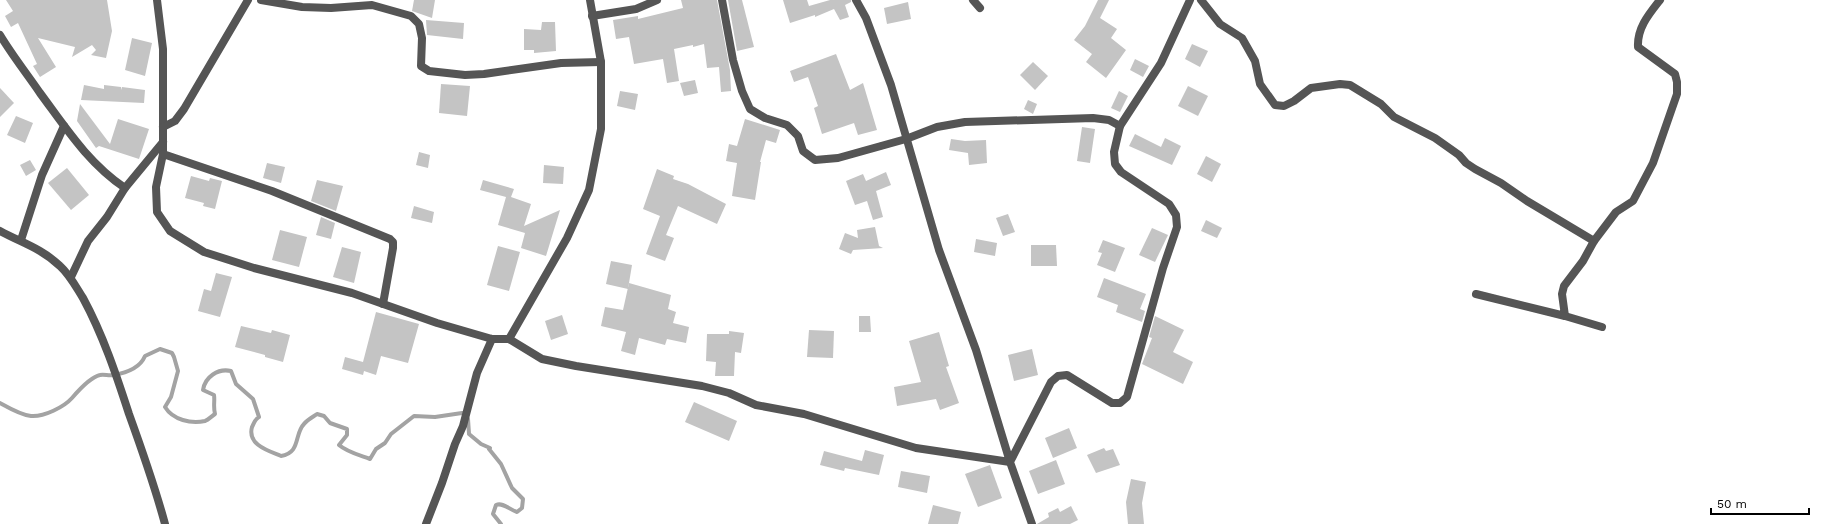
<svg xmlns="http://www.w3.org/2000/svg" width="1847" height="524" font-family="'Work Sans',sans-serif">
  <rect width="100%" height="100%" fill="#fff"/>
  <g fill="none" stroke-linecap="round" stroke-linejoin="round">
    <path stroke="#a3a3a3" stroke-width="4" d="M0 403C9 408 21 415 31 416 44 417 64 407 72 398 78 391 91 377 100 375 104 374 109 376 113 375 126 373 140 368 145 356L160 349 172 353 174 357 178 371 171 397 165 407C173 420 191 424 205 421 208 420 212 416 215 414 213 406 215 401 214 395L203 390C205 377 218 368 231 371L236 384 253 399 259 417C255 419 254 423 252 427 247 445 269 451 281 456 301 453 294 434 304 424 307 420 313 417 317 414L324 416 330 423 347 429V435L339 445C347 452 359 455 370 459L376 449 385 443 391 434 414 416 435 417 462 413 465 414 468 419 469 434 481 444 490 448 489 449 501 464 512 488 523 499 522 508 517 512C510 510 503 502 496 505L493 514 501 524"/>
  </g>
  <g fill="#c4c4c4">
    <path d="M6 0H107L112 31 106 58 91 55 96 50 92 45 72 57 75 47 38 38 56 67 40 77 33 66 37 64 18 23 11 27 5 16 13 11Z"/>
    <path d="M414 0H435L432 18 412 11Z"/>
    <path d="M681 0H717L730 70 731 91 721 92 719 67 707 68 704 44 693 47V45L674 49 679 81 667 83 663 59 634 64 629 37 616 39 613 20 638 16V19L683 8Z"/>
    <path d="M728 0H742L754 47 737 51Z"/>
    <path d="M783 0H807L809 6 830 0H851V2L845 5 849 17 840 20 834 9 815 17V15L790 23Z"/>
    <path d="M1098 0H1109L1100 18 1117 29 1111 38 1126 50 1106 78 1086 62 1092 54 1074 40 1085 26Z"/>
    <path d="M908 2 911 19 887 24 884 8Z"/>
    <path d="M426 20 464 23 463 39 427 35Z"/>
    <path d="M542 22H555L556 51 534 53V50H524V29L541 30Z"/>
    <path d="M132 38 152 43 145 76 125 70Z"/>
    <path d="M1192 44 1208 51 1200 67 1185 59Z"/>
    <path d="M836 54 850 90 863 83 877 130 858 135 854 123 822 134 814 108 818 106 808 77 794 82 790 71Z"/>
    <path d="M1135 59 1149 66 1143 77 1130 70Z"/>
    <path d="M1033 62 1048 76 1035 90 1020 75Z"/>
    <path d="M695 80 698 93 684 96 680 83Z"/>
    <path d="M441 84 470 86 467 116 439 113Z"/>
    <path d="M84 85 104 89V85L121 87V90L122 87 145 90 144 103 81 100Z"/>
    <path d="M1188 86 1208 96 1198 116 1178 106Z"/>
    <path d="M0 88 14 103 0 117Z"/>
    <path d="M620 91 638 94 635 110 617 106Z"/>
    <path d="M1119 91 1128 96 1120 112 1111 108Z"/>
    <path d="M1028 100 1037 104 1033 114 1024 109Z"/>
    <path d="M80 104 110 144 118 119 149 129 139 159 99 146 96 148 77 121Z"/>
    <path d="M16 116 33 123 25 143 7 135Z"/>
    <path d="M745 119 780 130 776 143 766 140 760 162H761L755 200 732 196 737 163 726 161 729 144 737 146Z"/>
    <path d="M1082 127 1095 129 1090 163 1077 161Z"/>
    <path d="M1135 134 1161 147 1165 138 1181 146 1172 165 1129 146Z"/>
    <path d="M951 139 965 141 986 140 987 163 969 165 968 153 949 150Z"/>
    <path d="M419 152 430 155 428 168 416 165Z"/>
    <path d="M1206 156 1221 164 1212 182 1197 174Z"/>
    <path d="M30 160 36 170 26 176 20 165Z"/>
    <path d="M267 163 285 167 281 183 263 178Z"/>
    <path d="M544 165 564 167 563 184 543 183Z"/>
    <path d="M67 168 89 195 71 210 48 183Z"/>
    <path d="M657 169 674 176 673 179 688 184 726 204 717 224 678 206 666 235 674 238 665 261 646 254 660 216 643 209Z"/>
    <path d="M886 172 891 185 876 191 883 217 873 220 867 201 855 205 846 181 863 174 866 181Z"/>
    <path d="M191 176 209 181 210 178 222 181 215 209 203 206 204 203 185 198Z"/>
    <path d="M317 180 343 186 336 211 311 201Z"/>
    <path d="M483 180 514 189 511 197 531 204 524 226 560 210 546 256 521 248 525 233 498 225 506 197 480 190Z"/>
    <path d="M414 206 434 212 432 223 411 218Z"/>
    <path d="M1008 214 1015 232 1003 236 996 218Z"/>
    <path d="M321 217 335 223 331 239 316 235Z"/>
    <path d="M1206 220 1222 228 1217 238 1201 231Z"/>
    <path d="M875 227 879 246 883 248 853 250 851 254 839 249 845 233 858 238 857 230Z"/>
    <path d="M1152 228 1168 235 1155 262 1139 255Z"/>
    <path d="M280 230 307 237 299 267 272 260Z"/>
    <path d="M976 239 997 243 995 256 974 252Z"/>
    <path d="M1103 240 1125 248 1115 272 1097 265 1102 253 1098 252Z"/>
    <path d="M1031 245H1056L1057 266H1031Z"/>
    <path d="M498 246 520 252 509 291 487 285Z"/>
    <path d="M342 247 361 252 354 283 333 277Z"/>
    <path d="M611 261 632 265 628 289 606 284Z"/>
    <path d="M216 273 232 277 220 317 198 311 204 289 211 291Z"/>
    <path d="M1104 278 1146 294 1140 309 1145 311 1142 322 1116 312 1118 305 1097 297Z"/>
    <path d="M629 283 671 295 668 309 676 312 673 323 689 327 686 343 667 339 665 345 639 338 635 355 621 351 626 332 601 326 605 307 623 310Z"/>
    <path d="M376 312 419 324 408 363 381 356 376 375 364 371 363 375 342 369 345 357 363 362Z"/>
    <path d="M562 315 568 334 551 340 545 321Z"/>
    <path d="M859 316H870L871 332H859Z"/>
    <path d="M1155 316 1184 330 1173 352 1193 362 1183 384 1142 364 1152 338 1149 337Z"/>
    <path d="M241 326 271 333 272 330 290 335 283 362 265 357V355L235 347Z"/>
    <path d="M809 330 834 331 833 358 807 357Z"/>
    <path d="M729 331 744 333 741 353 735 352 734 376H715L716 362 706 361 707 334H729Z"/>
    <path d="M939 332 949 366 946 367 959 403 940 410 936 399 897 406 894 387 921 382 909 341Z"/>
    <path d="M1032 349 1038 375 1014 381 1008 355Z"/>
    <path d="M694 402 737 421 729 441 685 422Z"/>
    <path d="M1069 428 1077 448 1053 458 1045 438Z"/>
    <path d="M1104 448 1106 451 1113 449 1120 465 1096 473 1087 455Z"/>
    <path d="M865 450 884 455 879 475 845 468 844 471 820 465 824 451 862 461Z"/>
    <path d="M1056 460 1065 484 1038 494 1029 471Z"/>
    <path d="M990 465 1002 498 978 507 965 474Z"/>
    <path d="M901 471 930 476 927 493 898 487Z"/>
    <path d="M1131 479 1146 482 1142 503 1144 524H1128L1126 502Z"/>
    <path d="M933 505 961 512 958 524H928Z"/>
    <path d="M1071 506 1078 520 1070 524H1037L1049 517 1048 513 1058 508 1060 512Z"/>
  </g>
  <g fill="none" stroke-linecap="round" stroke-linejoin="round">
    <g stroke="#555" stroke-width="8">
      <path d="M157 0 163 49V154L156 187 157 212 170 231 204 252 254 268 352 293 437 323 492 339H509L542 359 576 366 702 386 729 393 756 405 804 414 916 448 1010 462 976 350 939 250 891 85 866 18 856 0"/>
      <path d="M261 0 302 7 331 8 372 5 411 16 419 24 422 38 421 66 429 71 465 75 484 74 561 63 601 62"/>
      <path d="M722 0 733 60 742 91 750 109 765 118 787 125 798 136 803 151 815 160 838 158 906 139 937 127 965 122 1093 118 1109 120 1120 126 1161 63 1190 0"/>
      <path d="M973 0 980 8"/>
      <path d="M1201 0 1220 24 1242 38 1255 61 1260 84 1275 105 1284 106 1294 101 1311 88 1340 84 1350 85 1381 104 1394 117 1435 138 1459 155 1466 163 1475 169 1501 183 1527 201 1594 241 1583 261 1564 286 1562 294 1565 316 1476 294"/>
      <path d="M592 16 636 9 657 0"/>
      <path d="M0 35C12 55 27 74 40 93 66 128 88 163 125 188"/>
      <path d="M163 127 175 121 184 109 248 0"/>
      <path d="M163 154 272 191 390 239 393 242V248L383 304"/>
      <path d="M0 231C22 243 41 248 60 266 70 275 76 287 83 298 103 335 116 374 129 414 142 450 155 487 165 524"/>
      <path d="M21 240 42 175 64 126"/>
      <path d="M1594 241 1616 212 1633 201 1653 163 1677 94V82L1675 74 1638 47C1637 28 1649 14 1660 0"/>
      <path d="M71 277 88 241 107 217 125 188 163 142"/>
      <path d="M1565 316 1602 327"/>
      <path d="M509 339 567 238 589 190 601 129V62L590 0"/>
      <path d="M426 524 442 483 455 444 463 426 477 373 492 339"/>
      <path d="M1032 524 1010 462 1051 382 1058 376 1067 375 1112 403H1120L1127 397 1163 268 1177 227 1176 215 1169 204 1121 172 1115 164 1114 152 1120 126"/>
    </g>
  </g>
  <path d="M1711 508v6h98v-6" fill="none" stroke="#000000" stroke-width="2"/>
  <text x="1717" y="508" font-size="12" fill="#000000" stroke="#ffffff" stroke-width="3" paint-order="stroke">50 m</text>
</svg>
